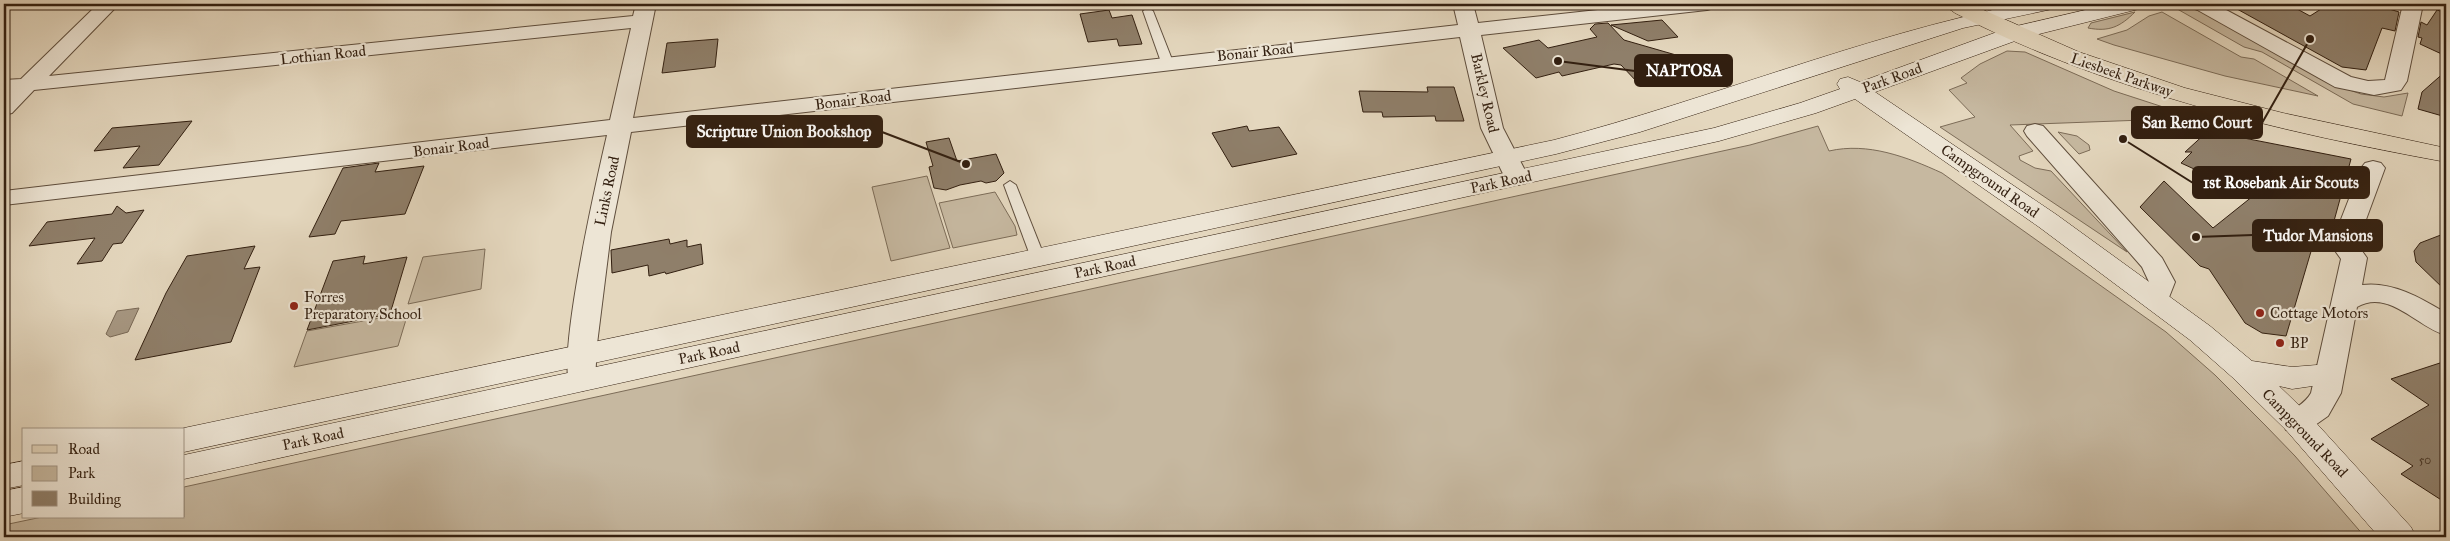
<svg xmlns="http://www.w3.org/2000/svg" width="2450" height="541" font-family="'IM FELL Great Primer',serif">
  <rect width="100%" height="100%" fill="#e4d7be"/>
  <filter id="stains"><feTurbulence type="fractalNoise" baseFrequency=".004" numOctaves="4"/><feColorMatrix values="0 0 0 0 .2 0 0 0 0 .09 0 0 0 0 .02 0 0 0 .5 -.17"/></filter>
  <radialGradient id="worn" r=".72"><stop offset=".6" stop-color="#630" stop-opacity="0"/><stop offset="1" stop-color="#630" stop-opacity=".3"/></radialGradient>
  <g fill="#c6b8a0" stroke="#7c6c58">
    <path d="M2172 6 2193 9 2211 15 2338 86 2361 94 2384 97 2408 93 2402 116 2353 104 2262 52 2244 47Z"/>
    <path d="M2135 12C2120 27 2109 32 2088 28L2091 23Z"/>
    <path d="M2162 12 2241 57 2254 59 2318 96 2225 76 2114 45 2097 39 2127 30 2149 16Z"/>
    <path d="M2007 51 2025 52 2114 91 2197 118 2010 125 2033 151 2019 156 2020 160 2035 168 2051 171 2127 252 1940 127 1975 117 1949 90 1967 83 1961 78 1980 64Z"/>
    <path d="M1818 126 1829 151C1868 142 1907 157 1942 173L2166 332 2215 375 2265 425 2295 456 2365 537H4V525L42 517H184V487L1750 145Z"/>
    <path d="M2058 132 2077 136 2089 145 2090 150 2079 154Z"/>
    <path d="M927 176 950 248 891 261 872 187Z"/>
    <path d="M995 192 1015 226 1017 235 953 248 939 203Z"/>
    <path d="M485 249 481 289 408 304 423 257Z"/>
    <path d="M408 313 398 346 294 367 307 331Z"/>
  </g>
  <path fill="#a79883" stroke="#786855" d="M139 308 128 332 110 337 106 334 117 311Z"/>
  <g fill="#8f7f6a" stroke="#321f10">
    <path d="M2228 4H2288L2310 16 2329 4H2373L2399 12 2395 31 2382 28 2366 70 2342 67Z"/>
    <path d="M1109 10 1112 18 1132 15 1142 44 1119 46 1117 39 1088 42 1080 14Z"/>
    <path d="M2437 10 2446 13V56L2420 44 2422 38 2418 37 2421 22 2427 25Z"/>
    <path d="M1662 20 1678 37 1648 41 1611 25Z"/>
    <path d="M1608 23 1624 40 1676 55 1642 60 1661 81 1638 83 1621 65 1614 64 1562 76 1559 72 1536 78 1503 48 1539 40 1548 48 1597 37 1590 29 1595 24Z"/>
    <path d="M718 39 715 67 662 73 667 43Z"/>
    <path d="M2446 71V117L2418 109 2422 92Z"/>
    <path d="M1427 87H1454L1464 121H1436L1435 116 1383 117 1382 112H1363L1359 91 1428 92Z"/>
    <path d="M192 121 159 165 123 168 140 146 94 151 112 128Z"/>
    <path d="M1247 126 1249 131 1279 127 1297 154 1232 167 1212 133Z"/>
    <path d="M2208 131 2351 159 2334 221H2320L2286 336 2262 333 2245 323 2209 269 2200 266 2140 207 2164 181 2213 228 2253 196 2181 163 2192 152H2185Z"/>
    <path d="M949 138 957 161 996 154 1004 173 996 181 986 183 981 181 960 185 946 190 934 188 929 167 933 166 926 142Z"/>
    <path d="M379 163 375 172 424 166 405 214 341 221 335 234 309 237 343 168Z"/>
    <path d="M117 206 126 213 144 210 122 243 113 244 102 261 77 264 95 238 29 246 47 222 112 214Z"/>
    <path d="M2446 233V291L2416 262 2414 251 2420 243Z"/>
    <path d="M669 239 670 244 687 240V247L701 244 703 264 666 274 665 272 649 276 648 265 612 273 611 250Z"/>
    <path d="M255 246 244 269 260 267 231 342 135 360 166 293 187 256Z"/>
    <path d="M365 256 363 264 407 257 390 314 307 330 333 261Z"/>
    <path d="M2446 361V503L2401 474 2413 466 2371 439 2429 405 2391 379Z"/>
  </g>
  <g fill="none" stroke-linecap="round" stroke-linejoin="round">
    <g stroke="#5e4d3c" stroke-width="2">
      <g id="lane">
        <path d="M1148 8 1153 11 1173 62 1171 64H1163L1161 62 1143 11Z"/>
        <path d="M1010 181 1016 185 1045 258 1043 261H1033L1031 258 1004 185Z"/>
      </g>
    </g>
    <g stroke="#5e4d3c" stroke-width="2">
      <g id="street">
        <path d="M98 4H119L49 76 633 16 636 4H656L633 118 1458 25 1453 4H1473L1478 23 1653 4H1717L1714 8 1707 10 1481 35 1503 128 1529 178 1526 183 1517 185 1508 183 1505 178 1481 128 1460 37 631 132 611 232 597 344 595 381 591 388 581 391 571 388C555 362 598 174 607 135L4 205V191L610 120 631 28 34 90 12 113 4 115V96L6 93 4 94V80L21 79Z"/>
        <path d="M2191 4H2215L2351 77 2368 81 2385 80 2403 4H2423L2407 81 2401 90 2374 95 2335 87 2194 8Z"/>
        <path d="M2434 4H2446V11L2437 8Z"/>
        <path d="M2035 124 2043 126 2162 258 2175 282 2166 305 2156 308 2146 305 2143 299 2149 282 2142 267 2027 136 2024 131 2027 126Z"/>
        <path d="M2373 161 2381 163 2385 168 2357 244 2367 258 2362 285C2392 281 2421 298 2446 313V335C2418 328 2389 288 2357 307L2341 393 2328 416 2308 430 2297 433 2286 430 2282 422C2289 409 2304 406 2311 393L2341 259 2331 245 2361 168 2365 163Z"/>
      </g>
    </g>
    <g stroke="#321f10" stroke-width="1">
      <g id="secondary">
        <path d="M2021 4H2060L2057 8 1963 28 1640 132 1556 154 184 452V430H179L184 428 1554 140C1711 99 1862 36 2021 4Z"/>
        <path d="M2111 4H2146L2143 8 2023 38 1875 92 2057 215 2210 326 2252 361 2292 367 2329 364 2340 368 2344 375 2340 382 2292 389 2279 386 2308 414 2411 527 2416 537H2379L2286 430 2232 377 2190 340 2039 227 1855 99 1816 113 1719 141 184 479V455L1714 128 1800 103 1840 89 1837 84 1840 79 1848 77 1860 82 2008 28Z"/>
        <path d="M24 461V485L4 489V465Z"/>
        <path d="M24 487V513L4 517V491Z"/>
      </g>
    </g>
    <g stroke="#321f10" stroke-width="1">
      <path id="primary" d="M1945 4H1970L2079 52 2185 88 2283 113 2446 148V162C2281 132 2105 91 1955 13L1948 8Z"/>
    </g>
    <use href="#lane" fill="#ede5d5" fill-rule="evenodd"/>
    <use href="#street" fill="#ede5d5" fill-rule="evenodd"/>
    <use href="#secondary" fill="#ede5d5" fill-rule="evenodd"/>
    <use href="#primary" fill="#e4d7be" fill-rule="evenodd"/>
  </g>
  <g fill="#8f2418" stroke="#ede5d5" stroke-width="2">
    <circle cx="294" cy="306" r="5"/>
    <circle cx="2260" cy="313" r="5"/>
    <circle cx="2280" cy="343" r="5"/>
  </g>
  <g text-anchor="middle" dominant-baseline="central" stroke-width="4.5" stroke-linejoin="round" paint-order="stroke">
    <g font-size="12" fill="#493726">
      <text x="2425" y="460">50</text>
    </g>
    <g font-size="15" fill="#321f10" stroke="#ede5d5">
      <text transform="translate(1255 52) rotate(-6)">Bonair Road</text>
      <text transform="translate(323 55) rotate(-6)">Lothian Road</text>
      <text transform="translate(2122 75) rotate(19)">Liesbeek Parkway</text>
      <text transform="translate(1892 78) rotate(-20)">Park Road</text>
      <text transform="translate(1485 93) rotate(77)">Barkley Road</text>
      <text transform="translate(853 100) rotate(-7)">Bonair Road</text>
      <text transform="translate(451 147) rotate(-7)">Bonair Road</text>
      <text transform="translate(1990 181) rotate(35)">Campground Road</text>
      <text transform="translate(1501 182) rotate(-12)">Park Road</text>
      <text transform="translate(607 191) rotate(-78)">Links Road</text>
      <text transform="translate(1105 267) rotate(-12)">Park Road</text>
      <text transform="translate(709 353) rotate(-12)">Park Road</text>
      <text transform="translate(2305 433) rotate(46)">Campground Road</text>
      <text transform="translate(313 439) rotate(-12)">Park Road</text>
    </g>
    <g font-size="15" fill="#321f10" stroke="#ede5d5" text-anchor="start">
      <text x="304" y="297">Forres<tspan x="304" dy="17">Preparatory School</tspan></text>
      <text x="2270" y="313">Cottage Motors</text>
      <text x="2290" y="343">BP</text>
    </g>
  </g>
  <path fill="none" stroke="#321f10" stroke-width="2" d="M1558 61L1635 71M2310 39L2262 123M966 164L882 132M2123 139L2193 183M2196 237L2253 235"/>
  <g fill="#321f10" stroke="#ede5d5" stroke-width="2">
    <circle cx="1558" cy="61" r="5"/>
    <circle cx="2310" cy="39" r="5"/>
    <circle cx="966" cy="164" r="5"/>
    <circle cx="2123" cy="139" r="5"/>
    <circle cx="2196" cy="237" r="5"/>
  </g>
  <g fill="#321f10" stroke="#321f10" stroke-width="2">
    <rect x="1635" y="55" width="97" height="31" rx="5"/>
    <rect x="2132" y="107" width="130" height="31" rx="5"/>
    <rect x="687" y="116" width="195" height="31" rx="5"/>
    <rect x="2193" y="167" width="176" height="31" rx="5"/>
    <rect x="2253" y="220" width="129" height="31" rx="5"/>
  </g>
  <g font-size="16" text-anchor="middle" font-weight="bold" fill="#fff">
    <text x="1684" y="76">NAPTOSA</text>
    <text x="2197" y="128">San Remo Court</text>
    <text x="784" y="137">Scripture Union Bookshop</text>
    <text x="2281" y="188">1st Rosebank Air Scouts</text>
    <text x="2318" y="241">Tudor Mansions</text>
  </g>
  <rect width="2450" height="541" fill="none" stroke="#e4d7be" stroke-width="20"/>
  <rect x="5" y="5" width="2440" height="531" fill="none" stroke="#321f10" stroke-width="2.5"/>
  <rect x="10" y="10" width="2430" height="521" fill="none" stroke="#321f10"/>
  <rect x="22" y="428" width="162" height="90" fill="#ede5d5" stroke="#a29686"/>
  <rect x="32" y="445" width="25" height="8" fill="#e4d7be" stroke="#a29686"/>
  <text x="68" y="454" font-size="15" fill="#321f10">Road</text>
  <rect x="32" y="466" width="25" height="15" fill="#c6b8a0" stroke="#a29686"/>
  <text x="68" y="478" font-size="15" fill="#321f10">Park</text>
  <rect x="32" y="491" width="25" height="15" fill="#8f7f6a" stroke="#a29686"/>
  <text x="68" y="504" font-size="15" fill="#321f10">Building</text>
  <rect width="100%" height="100%" filter="url(#stains)"/>
  <rect width="100%" height="100%" fill="url(#worn)"/>
</svg>
